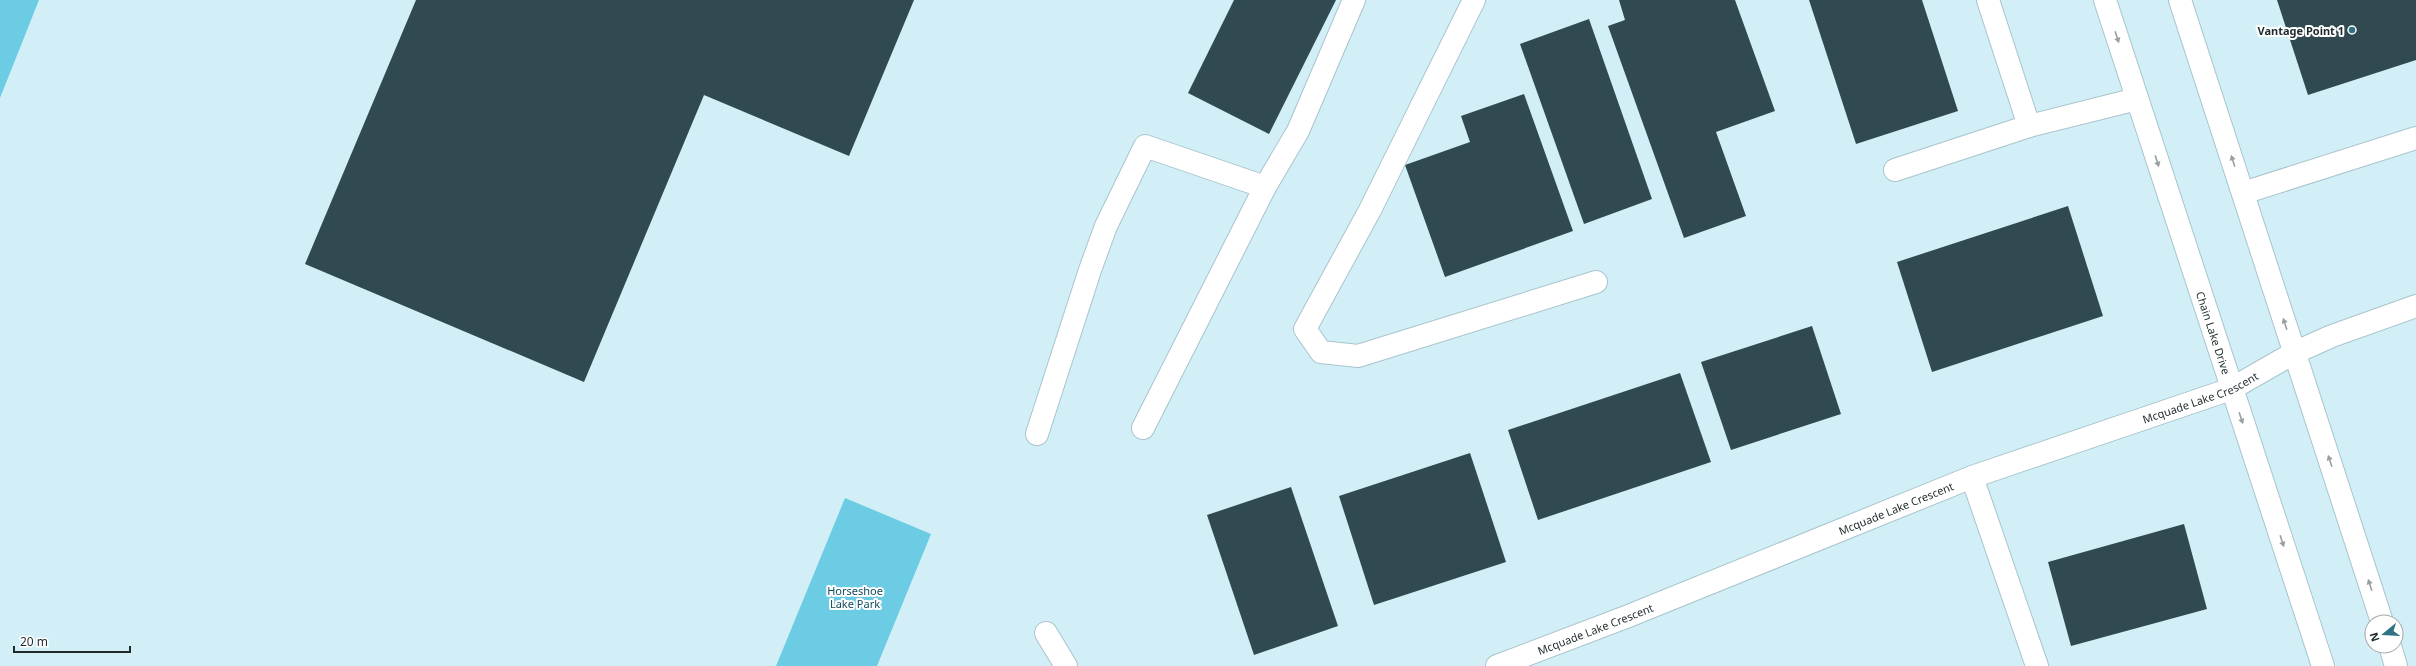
<svg xmlns="http://www.w3.org/2000/svg" width="2416" height="666" font-family="'Noto Sans',sans-serif">
  <rect width="100%" height="100%" fill="#d2eff7"/>
  <g fill="#6ccce4">
    <path d="M0 0H39L0 98Z"/>
    <path d="M845 498 931 534 877 666H776Z"/>
  </g>
  <g fill="#314950">
    <path d="M416 0H914L849 156 704 95 584 382 305 264Z"/>
    <path d="M1234 0H1336L1269 134 1188 93Z"/>
    <path d="M1619 0H1735L1775 111 1716 132 1746 216 1684 238 1608 26 1625 20Z"/>
    <path d="M1809 0H1922L1958 111 1856 144Z"/>
    <path d="M2277 0H2416V60L2308 95Z"/>
    <path d="M1589 19 1652 199 1584 224 1520 44Z"/>
    <path d="M1524 94 1573 231 1445 277 1405 165 1470 142 1461 116Z"/>
    <path d="M2068 206 2103 316 1932 372 1897 262Z"/>
    <path d="M1812 326 1841 414 1731 450 1701 362Z"/>
    <path d="M1680 373 1711 462 1538 520 1508 430Z"/>
    <path d="M1470 453 1506 562 1374 605 1339 496Z"/>
    <path d="M1291 487 1338 626 1254 655 1207 515Z"/>
    <path d="M2184 524 2207 609 2071 646 2048 562Z"/>
  </g>
  <g fill="none" stroke-linecap="round" stroke-linejoin="round">
    <g stroke="#a8c4cc" stroke-width="24">
      <g id="minor">
        <path d="M1474 0 1370 210 1305 329 1321 352 1358 356 1596 282"/>
        <path d="M1988 0 2029 126"/>
        <path id="s1" d="M2105 0 2323 666"/>
        <path d="M2180 0 2382 622"/>
        <path d="M1895 170 2029 126 2137 99"/>
        <path d="M2243 193 2416 138"/>
        <path d="M1143 428 1265 187 1298 131 1354 0"/>
        <path d="M1037 434 1090 270 1106 226 1145 146 1265 187"/>
        <path d="M1972 477 2037 666"/>
        <path d="M1046 633 1066 666"/>
        <path d="M2390 646 2396 666"/>
        <path id="s2" d="M1497 666 1626 617 1972 477 2231 389 2294 353 2332 336 2416 306"/>
      </g>
    </g>
    <use href="#minor" stroke="#fff" stroke-width="22"/>
  </g>
  <defs><path id="oneway-solid" d="M-6-.8H1V-3.2L6.5 0L1 3.2V.8H-6Z"/></defs>
  <g fill="#9a9fa0">
    <use href="#oneway-solid" transform="translate(2117 37) rotate(72)"/>
    <use href="#oneway-solid" transform="translate(2157 161) rotate(72)"/>
    <use href="#oneway-solid" transform="translate(2233 161) rotate(-108)"/>
    <use href="#oneway-solid" transform="translate(2285 324) rotate(-108)"/>
    <use href="#oneway-solid" transform="translate(2241 418) rotate(72)"/>
    <use href="#oneway-solid" transform="translate(2330 461) rotate(-108)"/>
    <use href="#oneway-solid" transform="translate(2282 541) rotate(72)"/>
    <use href="#oneway-solid" transform="translate(2370 585) rotate(-108)"/>
  </g>
  <circle fill="#2f7283" stroke="#fff" stroke-width="1.5" cx="2352" cy="30" r="4"/>
  <g text-anchor="middle" dominant-baseline="central" stroke-width="4" stroke-linejoin="round" paint-order="stroke">
    <g font-size="11" font-weight="bold" fill="#1f2a2d" stroke="#fff" text-anchor="end">
      <text x="2344" y="30">Vantage Point 1</text>
    </g>
    <g font-size="11" fill="#1f2a2d" stroke="#fff">
      <text stroke="none"><textPath href="#s1" startOffset="350">Chain Lake Drive</textPath></text>
      <text stroke="none"><textPath href="#s2" startOffset="753">Mcquade Lake Crescent</textPath></text>
      <text stroke="none"><textPath href="#s2" startOffset="429">Mcquade Lake Crescent</textPath></text>
      <text stroke="none"><textPath href="#s2" startOffset="105">Mcquade Lake Crescent</textPath></text>
    </g>
    <g font-size="11" fill="#114c5a" stroke="#fff">
      <text x="855" y="590">Horseshoe<tspan x="855" dy="13">Lake Park</tspan></text>
    </g>
  </g>
  <g transform="translate(2384 634) rotate(252)"><circle r="19" fill="#ffffff" stroke="#a5aaab"/>
  <path d="M0-3L7 15L0 10L-7 15Z" fill="#2f7283"/>
  <text y="-6" font-size="11" font-weight="bold" text-anchor="middle" fill="#1f2a2d">N</text>
  </g>
  <path d="M14 646v6h116v-6" fill="none" stroke="#1f2a2d" stroke-width="2"/>
  <text x="20" y="646" font-size="12" fill="#1f2a2d" stroke="#ffffff" stroke-width="3" paint-order="stroke">20 m</text>
</svg>
